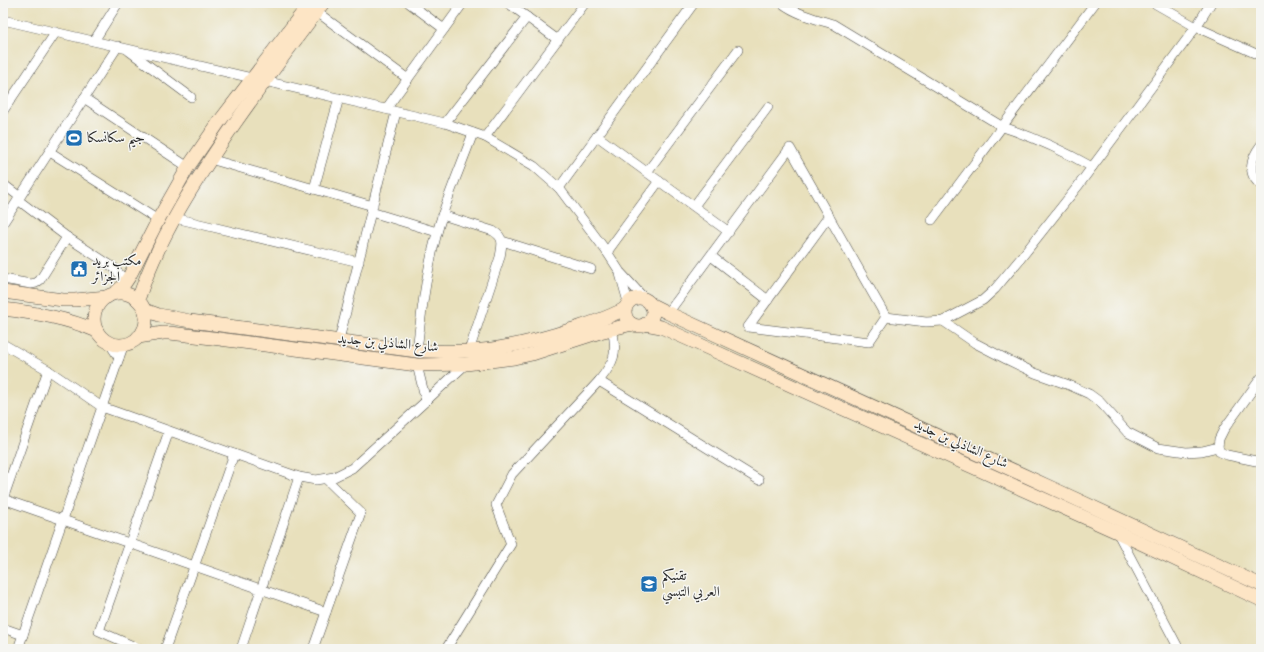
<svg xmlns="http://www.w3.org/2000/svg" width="1264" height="652" font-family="'IM FELL DW Pica',Amiri,serif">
  <rect width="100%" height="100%" fill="#f6f6f2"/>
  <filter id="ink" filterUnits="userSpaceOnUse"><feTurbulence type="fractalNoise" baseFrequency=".025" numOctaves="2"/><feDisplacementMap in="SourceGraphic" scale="8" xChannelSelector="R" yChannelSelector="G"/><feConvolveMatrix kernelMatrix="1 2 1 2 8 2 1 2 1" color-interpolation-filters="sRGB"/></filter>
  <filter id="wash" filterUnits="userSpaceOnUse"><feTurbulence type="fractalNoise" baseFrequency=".012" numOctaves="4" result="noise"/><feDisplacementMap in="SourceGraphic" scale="16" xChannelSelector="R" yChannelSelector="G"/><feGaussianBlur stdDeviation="0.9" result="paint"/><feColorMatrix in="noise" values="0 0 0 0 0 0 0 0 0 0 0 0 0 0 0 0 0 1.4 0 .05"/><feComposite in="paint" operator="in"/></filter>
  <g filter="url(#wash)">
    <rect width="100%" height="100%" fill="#e8e0bc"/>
  </g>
  <g filter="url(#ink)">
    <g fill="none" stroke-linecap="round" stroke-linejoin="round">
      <g stroke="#474641" stroke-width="10">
        <g id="street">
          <path d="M409 3 444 29"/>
          <path d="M508 3 558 40"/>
          <path d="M782 3C796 14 816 19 833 24L1003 127C1034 137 1064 151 1092 167"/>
          <path d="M1154 3 1196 27 1261 56"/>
          <path d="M317 12 408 79"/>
          <path d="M3 20 445 123 485 137 534 166 559 188 607 252 620 272 644 298"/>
          <path d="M94 41 118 3"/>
          <path d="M129 51 191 97"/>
          <path d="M84 98 188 167"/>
          <path d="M386 109 463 3"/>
          <path d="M3 111 56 32"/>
          <path d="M445 123 527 17"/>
          <path d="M597 136 729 232"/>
          <path d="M485 137 585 3"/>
          <path d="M1261 145C1251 158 1246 174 1261 185"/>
          <path d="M50 152 158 220"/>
          <path d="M210 159 373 206"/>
          <path d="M647 172 738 50"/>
          <path d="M3 184 20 197"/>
          <path d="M559 188 694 3"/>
          <path d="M314 189 339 98"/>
          <path d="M18 200 67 237 113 267 127 282"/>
          <path d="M694 206 768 107"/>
          <path d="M371 212 437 232"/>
          <path d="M442 215 493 231C505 238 502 245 500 257L469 351"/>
          <path d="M829 216 748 327 869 342 886 317"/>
          <path d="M175 218 359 262"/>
          <path d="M932 220 1095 3"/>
          <path d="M3 223 118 46"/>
          <path d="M502 241 591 269"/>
          <path d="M607 252 659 181"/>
          <path d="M711 256 768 300"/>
          <path d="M620 274 628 302"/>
          <path d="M3 279 31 284 36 283 40 280 67 237"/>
          <path d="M668 313 790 148 886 317"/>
          <path d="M886 317 926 322 943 321 983 300 995 289 1021 258 1078 186 1196 27 1211 3"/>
          <path d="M943 321 975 343 1006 359 1035 373 1069 385 1089 394 1100 402 1127 432 1158 448 1186 452 1202 451 1218 447"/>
          <path d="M339 340 396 112"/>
          <path d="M108 341 119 358 124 344"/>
          <path d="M3 344 48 370 102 407 299 477 316 480 334 477 352 468 426 401"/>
          <path d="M417 351C422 305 428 260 442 216 451 188 463 161 473 133"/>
          <path d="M417 365 426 401 466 364"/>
          <path d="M48 370 3 499 326 612"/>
          <path d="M1261 378 1224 429 1219 439 1218 447 1220 452 1227 455 1261 462"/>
          <path d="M599 381 759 480"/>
          <path d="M1116 530 1179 649"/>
          <path d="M3 628 23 635"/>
          <path d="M18 649 119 358"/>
          <path d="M140 649 99 631 169 431"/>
          <path d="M165 649 234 454"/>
          <path d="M241 649 299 477"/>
          <path d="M313 649 361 513 326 479"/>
          <path d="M446 649 511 544 496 505 512 474 599 381C614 362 618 354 612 329"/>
        </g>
      </g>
      <g stroke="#474641" stroke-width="14">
        <g id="secondary">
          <path d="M3 292 63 300H75L107 297"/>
          <path d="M115 293 123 286 129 277 158 220 188 167 219 122 310 3"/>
          <circle cx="120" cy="319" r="26"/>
          <circle cx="639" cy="312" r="14"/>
          <path d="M138 300C159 236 197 178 235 123 264 82 293 43 323 3"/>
          <path d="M650 304 668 313 1052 488 1261 585"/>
          <path d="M3 309C36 313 67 318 97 331"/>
          <path d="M145 310 159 315 190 321 417 351C434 351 452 352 469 351 504 349 540 340 573 329 591 323 608 318 624 309"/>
          <path d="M645 324 661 327 672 332 1115 531 1261 600"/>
          <path d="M138 337 163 333H170L212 338 417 365 466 364 514 358 532 354 600 332 632 324"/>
        </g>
      </g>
      <use href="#street" stroke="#fff" stroke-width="9"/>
      <use href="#secondary" stroke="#fde5c5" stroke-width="13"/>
    </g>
  </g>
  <defs>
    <g id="stadium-square" transform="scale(0.9)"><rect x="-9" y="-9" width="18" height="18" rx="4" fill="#1f6fb2" stroke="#f6f6f2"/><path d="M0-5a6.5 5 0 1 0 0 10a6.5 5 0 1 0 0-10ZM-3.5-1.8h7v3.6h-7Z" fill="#fff"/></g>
    <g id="civic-square" transform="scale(0.9)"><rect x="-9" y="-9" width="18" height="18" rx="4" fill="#1f6fb2" stroke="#f6f6f2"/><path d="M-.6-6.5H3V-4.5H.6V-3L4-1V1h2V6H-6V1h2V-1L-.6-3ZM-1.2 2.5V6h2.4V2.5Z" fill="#fff"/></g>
    <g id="school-square" transform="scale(0.9)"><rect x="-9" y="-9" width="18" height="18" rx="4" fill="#1f6fb2" stroke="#f6f6f2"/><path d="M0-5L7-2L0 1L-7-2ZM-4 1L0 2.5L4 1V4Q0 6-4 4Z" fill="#fff"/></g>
  </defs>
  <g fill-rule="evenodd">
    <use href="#stadium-square" x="74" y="138"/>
    <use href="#civic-square" x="79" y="269"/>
    <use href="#school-square" x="649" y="584"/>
  </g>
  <g text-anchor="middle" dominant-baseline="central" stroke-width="3" stroke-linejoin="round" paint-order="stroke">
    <g font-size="14" fill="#2b2b2b" stroke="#f6f6f2" text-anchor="start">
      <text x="87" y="138">جيم سكانسكا</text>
      <text x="92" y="261">مكتب بريد<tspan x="92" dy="16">الجزائر</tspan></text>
      <text x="662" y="576">تقنيكم<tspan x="662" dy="16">العربي التبسي</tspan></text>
    </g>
    <g font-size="14" fill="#2b2b2b" stroke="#f6f6f2">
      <text transform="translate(388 343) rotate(5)">شارع الشاذلي بن جديد</text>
      <text transform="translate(961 444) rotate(24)">شارع الشاذلي بن جديد</text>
    </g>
  </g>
  <rect width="1264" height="652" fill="none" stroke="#f6f6f2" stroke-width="16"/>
</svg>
